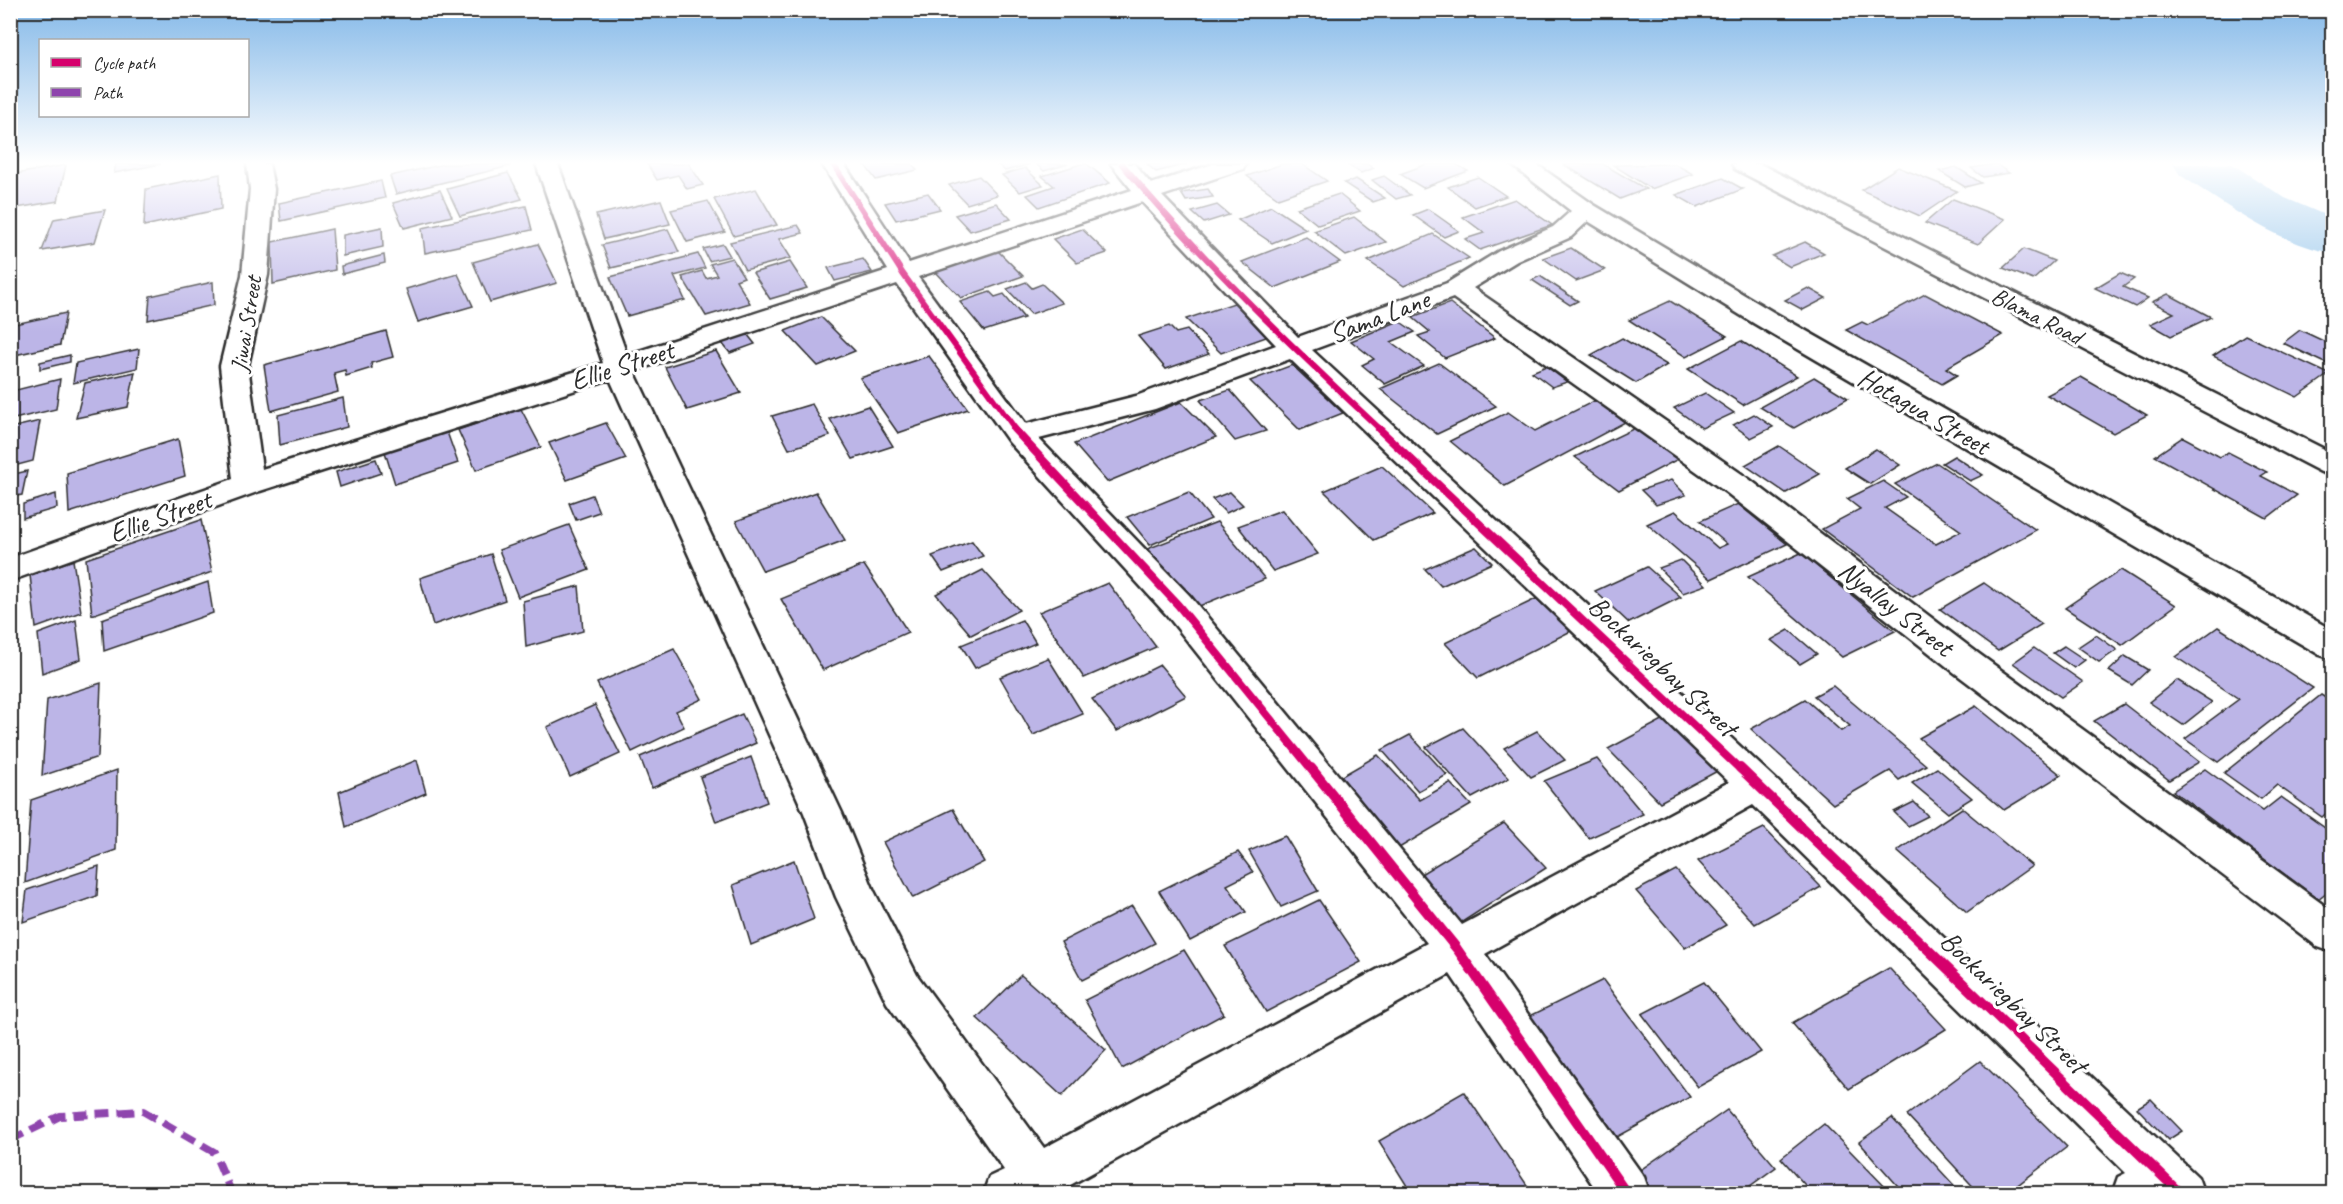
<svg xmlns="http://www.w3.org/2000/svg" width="2343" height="1204" font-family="Caveat,sans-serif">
  <rect width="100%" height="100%" fill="#fff"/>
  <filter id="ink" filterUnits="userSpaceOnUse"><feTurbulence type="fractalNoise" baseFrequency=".0167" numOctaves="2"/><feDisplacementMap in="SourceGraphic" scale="12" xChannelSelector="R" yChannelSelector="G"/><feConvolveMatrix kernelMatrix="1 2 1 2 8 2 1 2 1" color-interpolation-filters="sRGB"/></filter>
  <g filter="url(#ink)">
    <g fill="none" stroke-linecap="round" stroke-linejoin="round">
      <path fill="#8bbfe8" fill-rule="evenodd" d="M2173 164H2232L2285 198 2332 218V253C2276 242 2227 206 2180 175Z"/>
    </g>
    <g fill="#bcb5e7" stroke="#2b2b2b" stroke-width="1.5">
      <path d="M116 164H161L114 173Z"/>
      <path d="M444 164H510V166L396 194 390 176Z"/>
      <path d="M647 164H689L703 185 687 189 678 175 657 180Z"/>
      <path d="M864 164H912L917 170 876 180Z"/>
      <path d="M997 164H1030L1005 171Z"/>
      <path d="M1036 164H1068L1044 171Z"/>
      <path d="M1081 164H1087L1110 183 1039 207 1027 195 1054 186 1042 176Z"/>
      <path d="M1147 164H1187L1156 172Z"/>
      <path d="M1282 164H1302L1327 181 1278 198 1247 176Z"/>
      <path d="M1346 164H1367L1374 168 1361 173Z"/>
      <path d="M1427 164H1456L1468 171 1423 188 1400 174Z"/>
      <path d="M1563 164H1603L1646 189 1620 199Z"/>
      <path d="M1675 164 1693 174 1651 189 1613 165Z"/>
      <path d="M1996 164 2009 173 1983 177 1971 168Z"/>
      <path d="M66 165 58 201 10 209V175Z"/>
      <path d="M1898 167 1957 191 1920 216 1861 190Z"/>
      <path d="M1956 167 1981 183 1965 187 1939 171Z"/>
      <path d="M1025 168 1043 185 1020 192 1002 175Z"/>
      <path d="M508 173 522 199 460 216 447 189Z"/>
      <path d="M220 174 221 209 144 226 146 189Z"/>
      <path d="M979 176 997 195 967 204 949 185Z"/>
      <path d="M1384 176 1410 195 1396 199 1372 180Z"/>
      <path d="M1478 177 1506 196 1475 207 1448 187Z"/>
      <path d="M1723 178 1743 189 1697 207 1676 195Z"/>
      <path d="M1356 179 1385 198 1373 202 1344 183Z"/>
      <path d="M381 181 385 198 281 221 279 203Z"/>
      <path d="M756 189 777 225 734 236 714 199Z"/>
      <path d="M1208 189 1213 197 1186 201 1181 193Z"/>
      <path d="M440 190 452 216 404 228 393 203Z"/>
      <path d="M928 193 940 209 896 220 885 203Z"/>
      <path d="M1339 194 1360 211 1318 225 1297 208Z"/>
      <path d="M1515 199 1552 225 1480 250 1465 239 1484 233 1463 217Z"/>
      <path d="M1953 199 2005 219 1978 244 1925 223Z"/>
      <path d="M661 200 670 224 604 239 596 215Z"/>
      <path d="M708 201 725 232 687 242 671 210Z"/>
      <path d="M996 203 1011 219 970 231 955 215Z"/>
      <path d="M1217 205 1229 215 1204 223 1192 212Z"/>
      <path d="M526 206 532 230 425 253 422 228Z"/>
      <path d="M1271 206 1306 229 1272 243 1238 220Z"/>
      <path d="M1428 209 1459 231 1444 237 1413 215Z"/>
      <path d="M105 210 95 242 42 251 54 219Z"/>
      <path d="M1354 217 1386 242 1346 256 1314 231Z"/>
      <path d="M798 225 803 233 779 239 791 258 745 270 730 242Z"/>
      <path d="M382 227 383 247 343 256V235Z"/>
      <path d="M332 229 335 270 273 284 272 242Z"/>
      <path d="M668 229 679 252 611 268 602 245Z"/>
      <path d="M1082 229 1107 253 1077 263 1053 239Z"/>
      <path d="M1433 234 1469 258 1404 286 1368 261Z"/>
      <path d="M1306 237 1340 262 1275 288 1242 262Z"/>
      <path d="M1805 242 1824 253 1790 267 1772 256Z"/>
      <path d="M538 244 557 283 490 302 473 262Z"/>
      <path d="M723 244 730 256 709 261 703 249Z"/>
      <path d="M994 247 1023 276 961 298 932 268Z"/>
      <path d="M1571 248 1605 270 1576 281 1543 258Z"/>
      <path d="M2024 249 2054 261 2033 280 2003 268Z"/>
      <path d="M698 254 705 268 674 276 685 300 627 316 610 277Z"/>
      <path d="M384 255 385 263 342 274 341 266Z"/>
      <path d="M732 258 744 277 736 280 750 303 706 316 682 277 702 271 706 278 717 275 710 264Z"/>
      <path d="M863 259 872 272 835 281 828 268Z"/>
      <path d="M790 262 807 288 770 299 753 273Z"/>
      <path d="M2120 273 2134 279 2123 287 2148 298 2135 307 2095 288Z"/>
      <path d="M458 274 473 306 418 322 406 289Z"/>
      <path d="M1540 276 1578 301 1570 305 1532 280Z"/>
      <path d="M213 282 214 305 148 320 150 296Z"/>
      <path d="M1026 282 1032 288 1042 284 1062 303 1031 314 1007 289Z"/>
      <path d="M1808 288 1826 298 1803 310 1785 300Z"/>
      <path d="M990 292 995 297 1004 294 1024 318 984 331 960 302Z"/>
      <path d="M1925 294 2003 335 1946 368 1957 375 1942 384 1846 330 1862 322 1868 325Z"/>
      <path d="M2168 294 2211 317 2171 336 2150 324 2174 313 2152 302Z"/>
      <path d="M1670 301 1727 336 1686 357 1629 320Z"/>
      <path d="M1234 303 1269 336 1221 353 1186 319Z"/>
      <path d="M1450 303 1495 338 1445 358 1418 336 1430 332 1412 317Z"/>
      <path d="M66 313 60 345 10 356V325Z"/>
      <path d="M821 317 855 351 818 366 785 331Z"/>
      <path d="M1399 321 1415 332 1391 342 1424 366 1385 384 1362 365 1374 359 1351 341Z"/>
      <path d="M1169 326 1176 333 1187 330 1209 354 1166 369 1138 336Z"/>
      <path d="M2300 330 2332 345V366L2283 343Z"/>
      <path d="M386 331 393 357 371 363 372 368 346 376 345 370 334 373 338 392 271 411 264 365Z"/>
      <path d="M747 334 755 344 730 353 722 343Z"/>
      <path d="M2245 335 2329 374 2297 397 2213 356Z"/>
      <path d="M1622 338 1667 365 1636 383 1591 355Z"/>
      <path d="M1741 341 1797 376 1743 405 1688 369Z"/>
      <path d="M139 349 137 368 73 383 76 363Z"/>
      <path d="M716 351 741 393 687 410 665 367Z"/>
      <path d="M70 355V362L40 369V362Z"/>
      <path d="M929 356 968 409 898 433 860 378Z"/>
      <path d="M1439 363 1496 406 1437 434 1380 389Z"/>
      <path d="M1292 365 1343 413 1300 430 1250 381Z"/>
      <path d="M1546 366 1567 382 1552 387 1532 372Z"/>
      <path d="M135 372 128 407 76 418 85 383Z"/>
      <path d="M1814 377 1848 398 1794 428 1760 407Z"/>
      <path d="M2081 377 2147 415 2113 433 2047 395Z"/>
      <path d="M60 379 56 409 10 420 16 390Z"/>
      <path d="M1230 390 1266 431 1235 441 1200 400Z"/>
      <path d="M1705 393 1734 413 1702 428 1674 408Z"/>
      <path d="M343 398 347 427 280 445 278 415Z"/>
      <path d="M1598 399 1629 420 1505 486 1450 441 1508 412 1535 431Z"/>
      <path d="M1181 402 1216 437 1107 482 1074 444Z"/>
      <path d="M812 404 830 436 789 449 772 416Z"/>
      <path d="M868 406 893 446 853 459 830 419Z"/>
      <path d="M521 409 541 447 476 470 458 430Z"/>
      <path d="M1754 414 1773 427 1751 438 1733 425Z"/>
      <path d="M40 421 33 461 10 467V428Z"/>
      <path d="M606 423 626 459 567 480 549 443Z"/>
      <path d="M1639 426 1682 457 1619 490 1575 457Z"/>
      <path d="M447 432 458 463 395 484 385 452Z"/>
      <path d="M2183 437 2220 457 2228 452 2267 472 2261 476 2297 495 2267 518 2155 456Z"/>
      <path d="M178 439 185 476 69 513 67 473Z"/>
      <path d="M1779 446 1820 474 1786 493 1745 465Z"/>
      <path d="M1876 449 1900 465 1870 484 1845 468Z"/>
      <path d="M1954 456 1983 475 1970 481 1942 463Z"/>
      <path d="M376 459 381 473 340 487 336 472Z"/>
      <path d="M1937 463 2036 530 1913 597 1822 529 1860 509 1847 499 1883 481 1906 497 1885 508 1936 544 1961 531 1895 484Z"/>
      <path d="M1382 466 1433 513 1374 540 1324 491Z"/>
      <path d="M27 471 22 495 10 497V475Z"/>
      <path d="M1671 480 1686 495 1656 505 1641 490Z"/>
      <path d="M816 492 845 540 763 571 736 521Z"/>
      <path d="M1189 492 1211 519 1150 545 1127 517Z"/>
      <path d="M1230 492 1243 505 1226 513 1212 499Z"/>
      <path d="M56 494 57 508 23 518V504Z"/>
      <path d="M592 495 599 512 576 520 569 503Z"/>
      <path d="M1738 504 1787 544 1711 579 1647 524 1675 511 1718 548 1727 544 1700 521Z"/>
      <path d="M1282 510 1318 554 1273 571 1238 526Z"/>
      <path d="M201 520 212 572 92 615 86 559Z"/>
      <path d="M1217 522 1265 579 1192 609 1147 549Z"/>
      <path d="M569 525 589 570 518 597 499 550Z"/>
      <path d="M972 541 983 556 943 572 932 556Z"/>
      <path d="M1476 547 1492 563 1441 586 1425 569Z"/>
      <path d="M1801 553 1895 631 1842 657 1748 577Z"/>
      <path d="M491 554 505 600 433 625 420 578Z"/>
      <path d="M73 560 81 612 36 628 30 575Z"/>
      <path d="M1681 560 1706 585 1683 593 1659 568Z"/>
      <path d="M864 565 908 632 823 670 781 599Z"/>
      <path d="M1647 567 1681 597 1629 623 1595 591Z"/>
      <path d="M983 570 1019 610 971 635 936 594Z"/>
      <path d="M2121 570 2176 605 2122 645 2065 608Z"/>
      <path d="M208 582 213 613 104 651 102 619Z"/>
      <path d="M1108 583 1156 647 1084 678 1039 612Z"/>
      <path d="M1984 583 2042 624 1998 651 1940 609Z"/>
      <path d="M579 586 583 631 526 647 523 601Z"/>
      <path d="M1538 598 1573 630 1478 678 1445 643Z"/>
      <path d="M76 620 81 659 42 673 38 634Z"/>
      <path d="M1022 620 1036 643 975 668 961 645Z"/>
      <path d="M2218 627 2313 688 2218 762 2185 739 2239 699 2176 657Z"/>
      <path d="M1789 630 1817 654 1800 664 1771 640Z"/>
      <path d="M2096 635 2117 650 2099 662 2078 647Z"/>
      <path d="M2064 646 2085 660 2074 668 2053 653Z"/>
      <path d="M2034 648 2083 682 2061 697 2013 663Z"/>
      <path d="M674 649 702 699 676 711 684 727 632 752 597 683Z"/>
      <path d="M2125 656 2148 670 2132 685 2109 671Z"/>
      <path d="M1048 658 1083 714 1033 735 1000 677Z"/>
      <path d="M1160 665 1186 696 1117 731 1092 699Z"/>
      <path d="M2177 680 2212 702 2183 725 2149 702Z"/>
      <path d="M101 683 98 757 42 776 47 700Z"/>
      <path d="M1833 686 1926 765 1899 780 1890 771 1833 804 1751 729 1805 699 1841 731 1850 726 1814 696Z"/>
      <path d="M2321 695 2332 702V808L2322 817 2277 785 2261 799 2224 773Z"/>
      <path d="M2124 704 2199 762 2169 780 2094 721Z"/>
      <path d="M595 705 620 754 570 777 547 727Z"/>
      <path d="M1976 706 2061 775 2004 810 1919 738Z"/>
      <path d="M742 714 756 743 652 788 640 757Z"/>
      <path d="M1670 716 1723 768 1660 802 1608 749Z"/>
      <path d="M1463 728 1509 778 1472 798 1426 747Z"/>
      <path d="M1537 731 1565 760 1531 777 1504 748Z"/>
      <path d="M1410 735 1447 775 1418 791 1382 750Z"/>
      <path d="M1378 755 1420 800 1450 783 1471 805 1389 854 1328 784Z"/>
      <path d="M751 757 767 802 716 822 700 777Z"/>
      <path d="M1597 759 1643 814 1589 838 1544 781Z"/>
      <path d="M417 760 426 793 346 827 339 792Z"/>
      <path d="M1937 768 1972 798 1948 813 1912 783Z"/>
      <path d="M2205 769 2263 811 2281 797 2332 833V888L2318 899 2173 791Z"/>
      <path d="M117 770 116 850 25 883 31 800Z"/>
      <path d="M1914 802 1928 816 1908 826 1894 812Z"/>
      <path d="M1962 808 2032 866 1967 912 1897 851Z"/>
      <path d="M953 809 984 862 913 898 883 842Z"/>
      <path d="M1504 823 1546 868 1459 924 1416 877Z"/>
      <path d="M1764 828 1821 887 1755 924 1698 861Z"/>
      <path d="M1285 836 1318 891 1281 907 1249 851Z"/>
      <path d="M1238 852 1253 872 1227 885 1246 912 1190 941 1159 891Z"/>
      <path d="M794 860 814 919 751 945 733 885Z"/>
      <path d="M99 866 97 896 23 922 27 890Z"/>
      <path d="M1676 870 1726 925 1685 948 1636 891Z"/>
      <path d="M1319 900 1361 962 1266 1012 1225 946Z"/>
      <path d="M1132 906 1155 943 1082 980 1061 942Z"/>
      <path d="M1184 950 1224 1014 1122 1069 1085 1000Z"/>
      <path d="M1889 968 1946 1029 1849 1089 1792 1023Z"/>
      <path d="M1021 975 1106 1050 1062 1096 977 1018Z"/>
      <path d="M1603 980 1690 1097 1608 1142 1524 1019Z"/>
      <path d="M1704 982 1761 1052 1698 1087 1642 1014Z"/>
      <path d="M1980 1061 2067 1147 2006 1194H1980L1907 1115Z"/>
      <path d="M1464 1092 1533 1194H1412L1379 1141Z"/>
      <path d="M2151 1099 2182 1131 2168 1140 2137 1108Z"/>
      <path d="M1727 1110 1776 1167 1739 1194H1653L1636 1173Z"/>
      <path d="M1892 1118 1962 1194H1905L1859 1142Z"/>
      <path d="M1824 1124 1892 1194H1813L1781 1158Z"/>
    </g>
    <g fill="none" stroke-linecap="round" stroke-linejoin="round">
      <g stroke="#2b2b2b" stroke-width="5">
        <path id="street" d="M247 164H269L274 189 268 275 248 366 262 469 603 363 536 164H558L627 355 888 270 822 164H844L909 263 1132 190 1111 164H1134L1151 184 1213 164H1246L1243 169 1162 196 1298 337 1447 283 1499 251 1553 227 1571 211 1511 164H1536L1594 205 1773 312 2332 630V659L2320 655 1755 324 1588 221 1571 237 1517 261 1473 288 1749 479 1979 654 2332 911V952L2318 947 1955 673 1727 493 1453 298 1312 350 1770 774 2198 1177 2204 1194H2112L2118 1177 2126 1173 1753 805 1485 954 1644 1177 1650 1194H1599L1450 974 1054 1194H983L989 1177 1004 1170 887 1003 836 897 804 813 610 379 260 491 10 581V558L233 479 220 366 242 275 250 189ZM1142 202 1276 345 1136 396 1026 424 918 277ZM897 284 1009 442 1166 614 1427 943 1044 1148 917 975 874 891 842 813 634 371ZM1290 359 1729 782 1462 925 1190 596 1039 439 1155 409Z"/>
      </g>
      <g stroke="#2b2b2b" stroke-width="5">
        <path id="secondary" d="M1732 164H1760L2332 453V475L2321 472 1735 169Z"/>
      </g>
      <use href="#street" fill="#fff" fill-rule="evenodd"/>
      <use href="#secondary" fill="#fff" fill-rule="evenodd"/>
      <path stroke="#8e44ad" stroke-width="8" stroke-dasharray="15 8" stroke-linecap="butt" d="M10 1140 60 1116 143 1111 214 1152 232 1194"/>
      <g stroke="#fff" stroke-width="9">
        <g id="cycleway-far2">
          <path d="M833 164 903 274 1016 430"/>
          <path d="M1122 164C1201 259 1291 346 1381 430"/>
        </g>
      </g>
      <g stroke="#fff" stroke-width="11">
        <g id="cycleway-far1">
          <path d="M1014 429 1178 605 1312 770"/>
          <path d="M1379 429 1741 770"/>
        </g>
      </g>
      <g stroke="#fff" stroke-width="14">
        <g id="cycleway">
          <path d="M1311 768 1457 949 1627 1194"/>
          <path d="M1740 768 2181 1194"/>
        </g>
      </g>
      <use href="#cycleway-far2" stroke="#d6006c" stroke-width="6"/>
      <use href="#cycleway-far1" stroke="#d6006c" stroke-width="8"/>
      <use href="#cycleway" stroke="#d6006c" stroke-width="10"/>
    </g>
  </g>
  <linearGradient id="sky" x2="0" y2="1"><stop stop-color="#83b8e8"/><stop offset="0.49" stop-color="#fff"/><stop offset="1" stop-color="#fff" stop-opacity="0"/></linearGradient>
  <rect width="2343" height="332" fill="url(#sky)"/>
  <g text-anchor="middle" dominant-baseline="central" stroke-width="6" stroke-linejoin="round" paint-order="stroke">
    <g font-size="24" fill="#2b2b2b" stroke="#fff">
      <text transform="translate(2037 316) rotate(27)">Blama Road</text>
      <text transform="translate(246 324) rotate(-81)">Jiwai Street</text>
    </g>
    <g font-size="28" fill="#2b2b2b" stroke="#fff">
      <text transform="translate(1379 316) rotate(-21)">Sama Lane</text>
      <text transform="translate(622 365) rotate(-18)">Ellie Street</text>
      <text transform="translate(1924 411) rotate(30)">Hotagua Street</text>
      <text transform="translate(160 516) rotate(-20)">Ellie Street</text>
      <text transform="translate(1896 608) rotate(38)">Nyallay Street</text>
      <text transform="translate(1663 666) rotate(43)">Bockariegbay Street</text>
      <text transform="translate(2014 1002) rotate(44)">Bockariegbay Street</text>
    </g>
  </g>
  <rect width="2343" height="1204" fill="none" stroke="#fff" stroke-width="36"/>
  <rect x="18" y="18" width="2307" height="1168" fill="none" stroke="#2b2b2b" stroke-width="2" filter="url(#ink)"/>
  <rect x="39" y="39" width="210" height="78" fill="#ffffff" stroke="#aaaaaa" stroke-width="1.5"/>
  <rect x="51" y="58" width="30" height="9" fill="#d6006c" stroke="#aaaaaa" stroke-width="1.5"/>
  <text x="93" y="69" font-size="18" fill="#2b2b2b">Cycle path</text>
  <rect x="51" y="88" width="30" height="9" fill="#8e44ad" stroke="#aaaaaa" stroke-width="1.5"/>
  <text x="93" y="99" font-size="18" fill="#2b2b2b">Path</text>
</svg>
